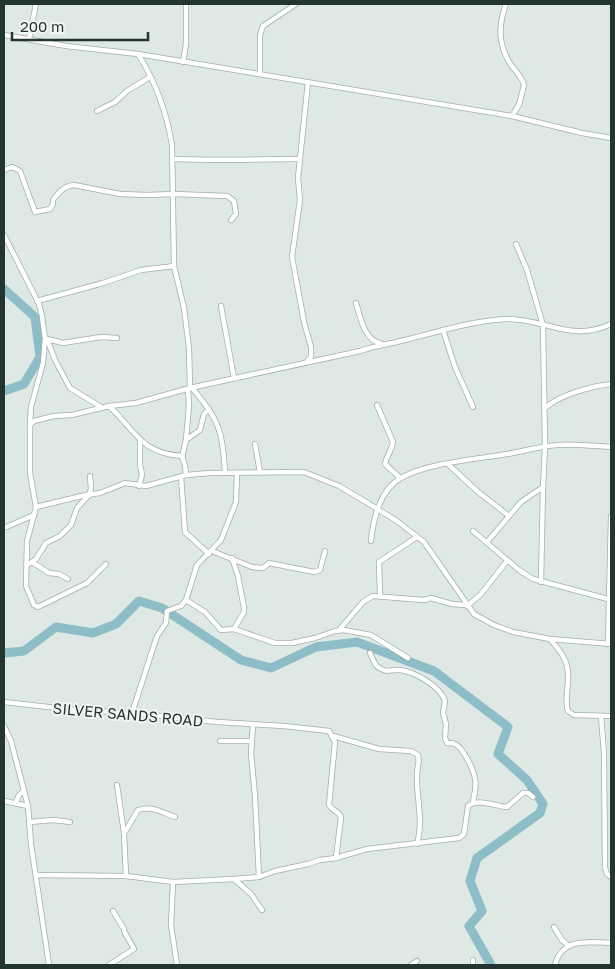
<svg xmlns="http://www.w3.org/2000/svg" width="615" height="969" font-family="'Golos Text',sans-serif">
  <rect width="100%" height="100%" fill="#dee8e4"/>
  <g fill="none" stroke-linecap="round" stroke-linejoin="round">
    <g stroke="#8dbdc6" stroke-width="9">
      <path d="M4 289 35 317 40 357 24 384 4 391"/>
      <path d="M4 653 24 651 56 627 93 633 116 624 139 601 162 608 241 660 271 668 316 647 357 642 434 671 508 727 498 754 527 780 543 804 540 813 477 858 470 881 482 911 469 926 491 965"/>
    </g>
    <g stroke="#a2afaa" stroke-width="6">
      <g id="minor">
        <path d="M506 4C498 26 498 45 511 65 516 71 522 77 524 85L519 105 512 116"/>
        <path d="M4 35 66 46 138 54 512 116 582 133 611 138"/>
        <path d="M29 39 36 4"/>
        <path d="M138 54C155 81 167 114 172 145L174 266 184 308 189 348 190 388"/>
        <path d="M183 62 186 44V4"/>
        <path d="M260 74V35L263 26 296 4"/>
        <path d="M97 111 115 102 127 91 150 77"/>
        <path d="M174 159C216 161 258 159 300 159"/>
        <path d="M4 170 12 167 20 171 35 212 50 209 53 204V200C59 192 64 186 74 185L120 194 147 195 174 194 227 196 234 201 236 214 231 220"/>
        <path d="M4 235 39 304 42 316 45 339 43 363 31 407 30 425V473L36 507 27 541 26 586 34 605 38 607 87 583 106 564"/>
        <path d="M516 244 527 270 543 325 545 446 543 487 541 582"/>
        <path d="M37 301 103 283 141 270 174 266"/>
        <path d="M356 303C361 319 364 340 382 344"/>
        <path d="M221 306 234 378"/>
        <path d="M443 330 455 367 473 407"/>
        <path d="M47 339 55 360 70 388 101 407"/>
        <path d="M47 339 63 343 101 337 117 338"/>
        <path d="M307 361 311 357V347L304 322 292 257 300 200 298 178 308 82"/>
        <path d="M192 388C219 419 223 432 225 473"/>
        <path d="M377 405 393 442C392 450 386 457 385 464L400 478"/>
        <path d="M109 406C136 431 141 454 183 456"/>
        <path d="M545 408C559 395 592 386 611 384"/>
        <path d="M30 425 34 421 54 416 72 415 109 406 136 403 190 388 360 351C375 346 389 344 405 340 438 332 471 321 506 319 545 318 571 343 611 324"/>
        <path d="M186 440 200 430 204 414 209 409"/>
        <path d="M255 444 260 472"/>
        <path d="M448 464 477 491 509 516"/>
        <path d="M186 475 185 465 182 457 186 440 189 405 188 389"/>
        <path d="M181 476 185 532 209 554"/>
        <path d="M139 486 142 475 140 464V441"/>
        <path d="M89 495 91 489 90 476"/>
        <path d="M36 507 86 495 100 493 125 483 146 486 186 475 211 473 304 472 339 486 356 496 397 521 424 542 474 614 494 625 513 632 550 639 611 644"/>
        <path d="M4 528 34 515"/>
        <path d="M473 531 519 570 533 579 608 599"/>
        <path d="M371 541C373 520 380 489 401 478 429 462 481 459 513 453 528 450 542 446 558 445 576 444 593 446 611 447"/>
        <path d="M487 542 521 502 543 487"/>
        <path d="M212 551 252 567 263 568 269 563 314 572 320 570 325 551"/>
        <path d="M232 558 238 576 244 608V612L234 629"/>
        <path d="M32 562 49 573 59 574 68 579"/>
        <path d="M27 565 36 559 46 543 60 536 71 525 77 508 90 494"/>
        <path d="M380 596 379 562 417 537"/>
        <path d="M186 600 205 612 221 630 234 629 275 643H292L315 638 335 631 344 630 371 635 408 658"/>
        <path d="M467 606 481 594 507 561"/>
        <path d="M339 630 363 602 373 596 424 600 431 598 452 604 466 605"/>
        <path d="M550 639C559 650 568 659 568 675 569 687 564 699 568 711L574 715 611 716"/>
        <path d="M608 644 611 516"/>
        <path d="M370 653C372 657 374 664 378 667 387 674 390 669 400 670 415 672 440 686 445 701L443 713 446 724 445 738 447 743C450 743 453 743 455 744 463 748 474 770 475 779 477 786 474 795 473 802"/>
        <path d="M4 702 75 710 132 713 217 722 284 726 329 731 335 742 329 805C332 811 338 810 341 817L336 858"/>
        <path d="M132 713 157 636 166 623 167 611 181 606 186 600 197 565 221 540 236 502 237 473"/>
        <path d="M601 716 604 753 605 868 607 874 611 877"/>
        <path d="M253 725 251 753 255 796 259 877"/>
        <path d="M4 726 11 741 28 806 31 844 49 965"/>
        <path d="M333 736 379 749 411 751 418 755C420 762 417 767 417 774 416 798 424 820 417 844"/>
        <path d="M220 741H251"/>
        <path d="M117 785 124 833 126 876"/>
        <path d="M4 801 28 806"/>
        <path d="M16 802 19 795 24 791"/>
        <path d="M29 822 54 820 70 822"/>
        <path d="M125 832 138 810C151 805 163 813 175 817"/>
        <path d="M36 875 126 876 173 882 234 879 259 877 275 871 308 864 320 860 336 858 367 849 459 838 464 834 468 806C478 798 495 806 507 807L523 793H528L533 797"/>
        <path d="M234 879 251 894 262 910"/>
        <path d="M173 882 171 925 177 965"/>
        <path d="M554 927 562 940 569 946"/>
        <path d="M109 965 134 949 124 931V929L113 911"/>
        <path d="M411 965 417 961"/>
        <path d="M473 965V960"/>
        <path d="M555 965C562 937 589 942 611 943"/>
      </g>
    </g>
    <use href="#minor" stroke="#fff" stroke-width="4.5"/>
  </g>
  <g text-anchor="middle" dominant-baseline="central" stroke-width="4" stroke-linejoin="round" paint-order="stroke">
    <g font-size="15" fill="#223530" stroke="#eef5f2">
      <text transform="translate(128 714) rotate(5)">SILVER SANDS ROAD</text>
    </g>
  </g>
  <rect width="615" height="969" fill="none" stroke="#223530" stroke-width="10"/>
  <path d="M12 32v8h136v-8" fill="none" stroke="#223530" stroke-width="2.5"/>
  <text x="20" y="32" font-size="15" fill="#223530" stroke="#eef5f2" stroke-width="4" paint-order="stroke">200 m</text>
</svg>
